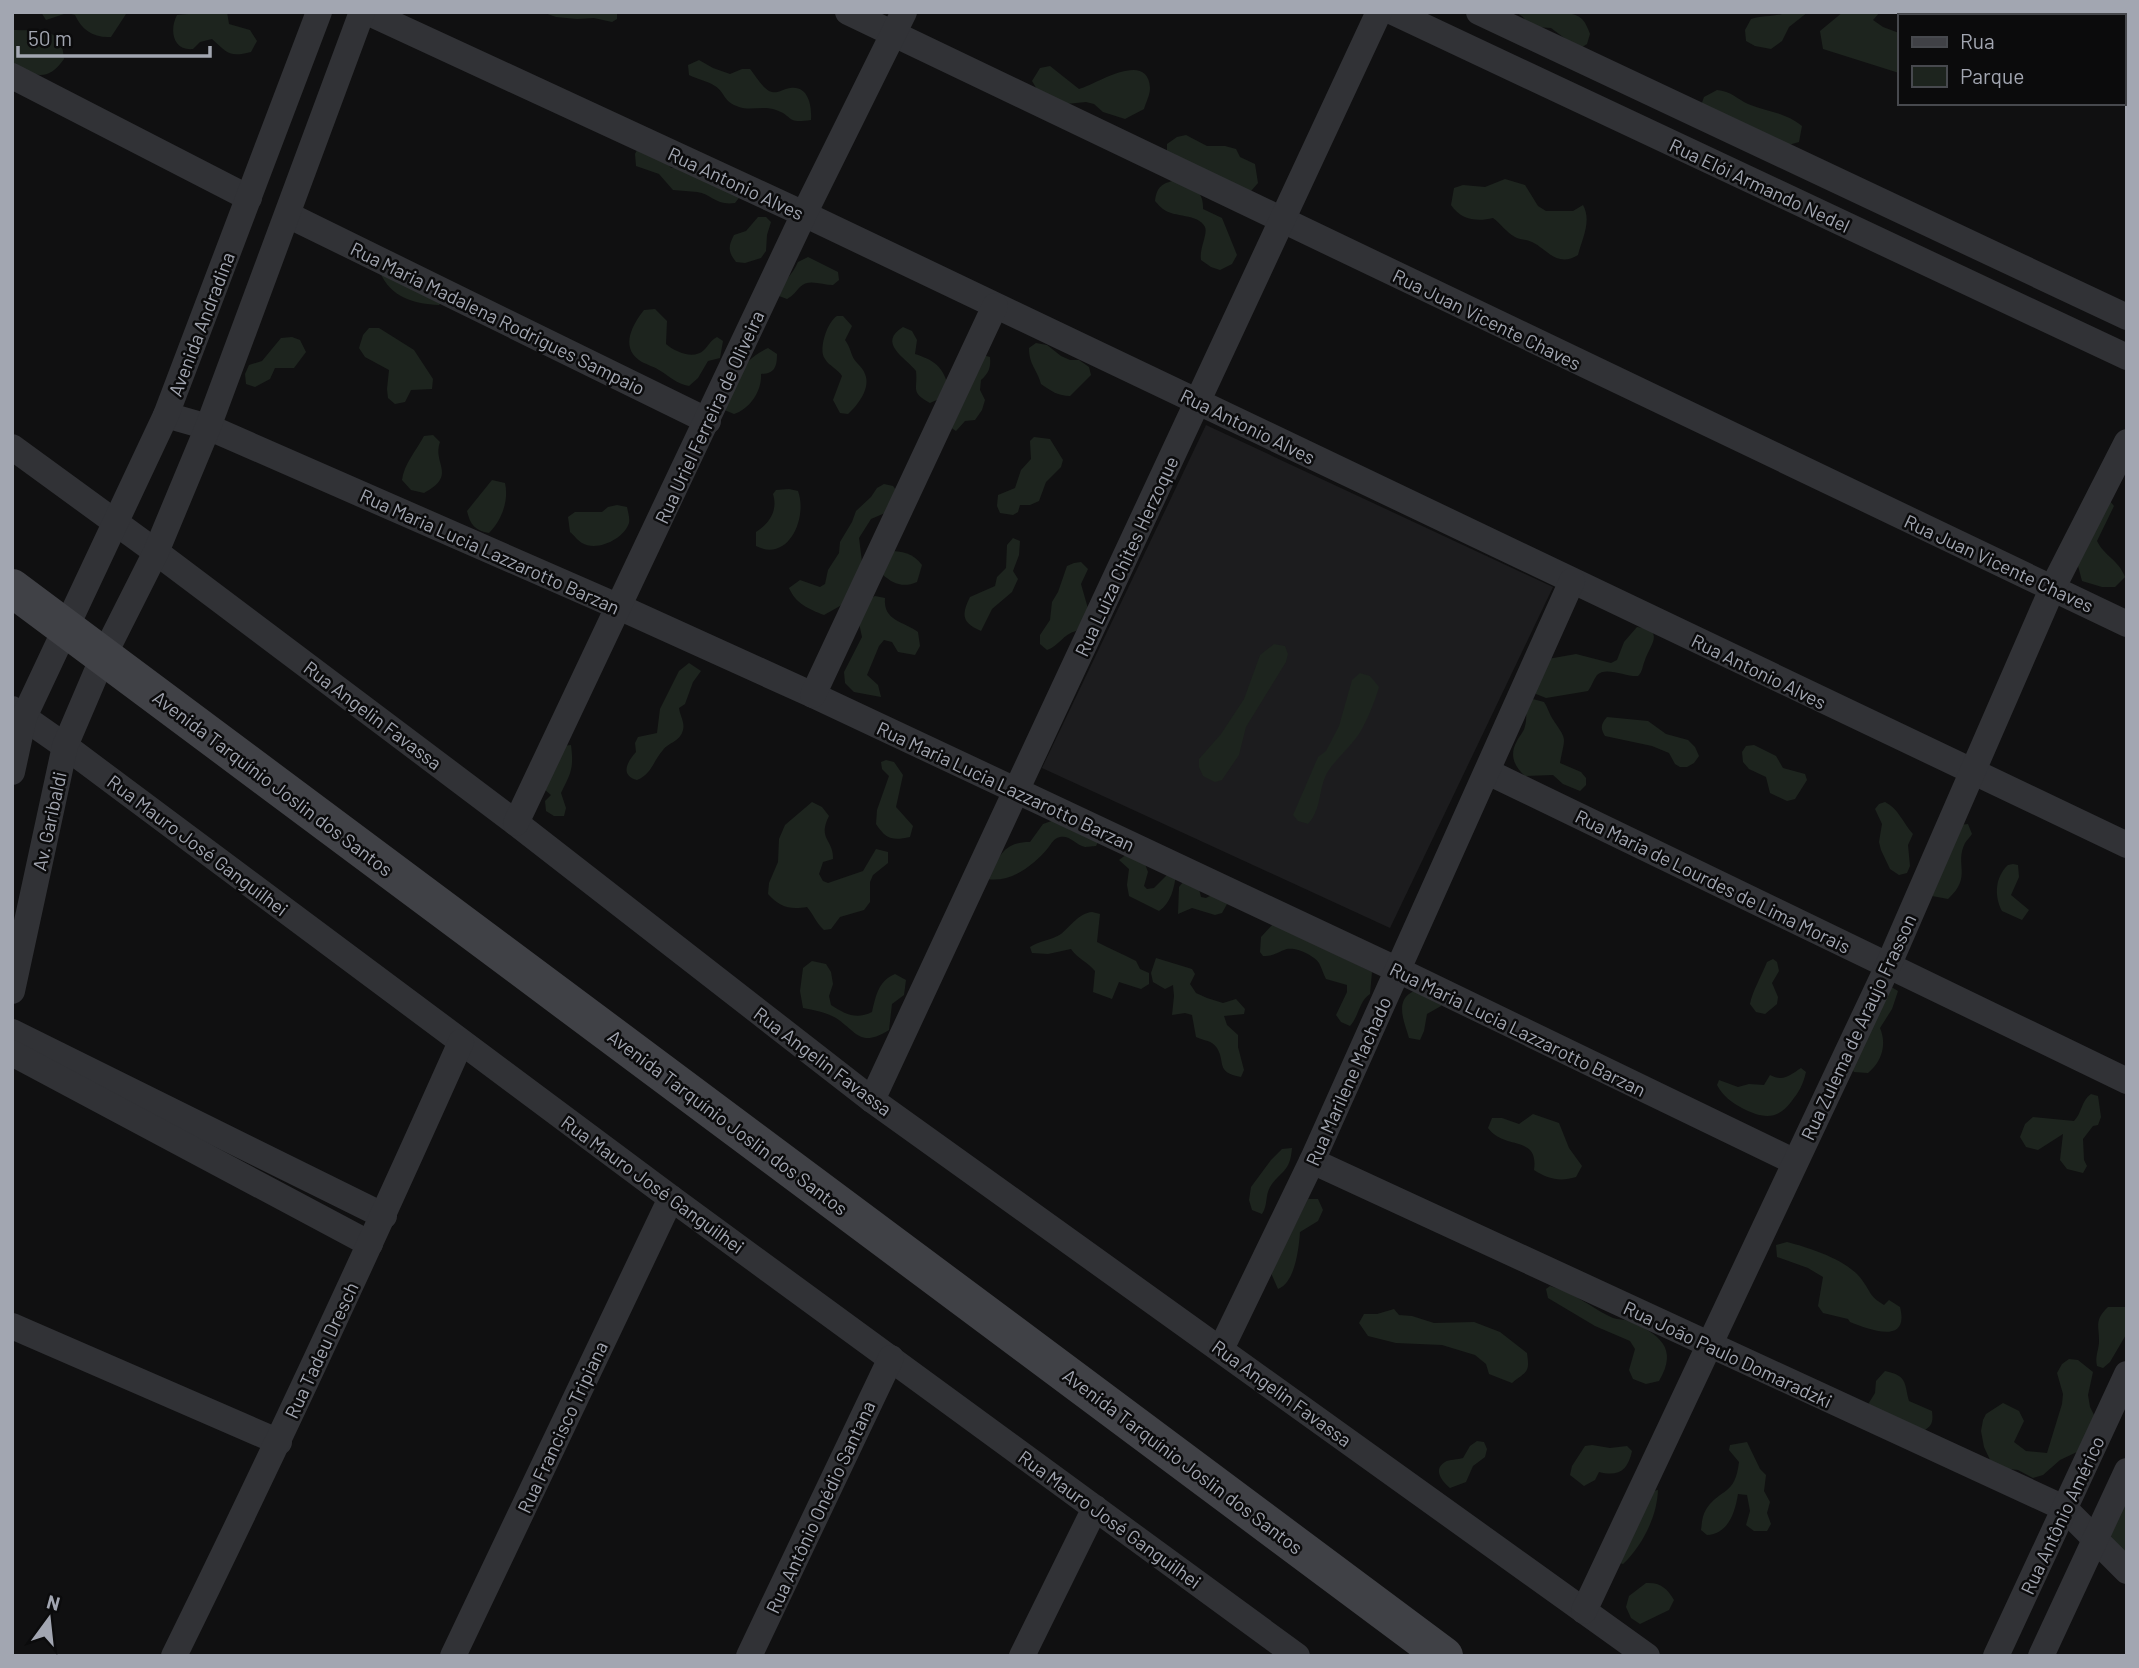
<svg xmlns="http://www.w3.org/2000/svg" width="2139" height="1668" font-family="Barlow,sans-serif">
  <rect width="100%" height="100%" fill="#101011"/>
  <path fill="#1c1c1e" d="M1206 425 1553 587 1390 928 1042 768Z"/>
  <g fill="#1d241e">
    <path d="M41 12H125L126 14 111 37C93 38 82 30 75 15L67 13 46 20Z"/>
    <path d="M210 12H227L229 24 250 30 257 41 251 52C228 58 227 52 212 39L200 42 193 49C173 51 169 30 177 15Z"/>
    <path d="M542 12H617V19L612 22 594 18 577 19 556 17Z"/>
    <path d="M1516 12C1531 12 1571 8 1582 19 1586 23 1588 29 1590 34L1587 44 1579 49 1551 28 1535 27 1527 23 1523 17Z"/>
    <path d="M1787 12H1808L1789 27 1782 41 1771 49 1755 46 1746 41 1745 30 1751 19C1762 15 1779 17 1787 12Z"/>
    <path d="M1843 12H1880L1873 20 1883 27 1899 33V73L1823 49 1820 31Z"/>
    <path d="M12 30C39 31 62 25 64 59 47 83 34 76 12 64Z"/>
    <path d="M699 60 713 68 730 74 742 69H750C755 75 762 87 769 91 777 95 782 89 790 88 809 85 812 107 811 120 785 124 794 116 776 110 764 105 751 111 739 107 722 101 726 93 715 86 708 81 697 79 689 75L688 65Z"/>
    <path d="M1050 66 1079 89C1095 85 1148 49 1150 88 1150 95 1146 102 1144 109L1125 119 1103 112 1094 104 1086 102 1066 104 1038 91 1032 81 1040 68Z"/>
    <path d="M1717 90C1731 91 1737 99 1748 104 1767 112 1785 112 1802 126L1799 142 1785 146 1700 108 1704 97Z"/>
    <path d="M1186 135 1207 146H1225L1236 149 1240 157 1255 164 1258 183 1251 191 1167 160V144L1177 137Z"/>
    <path d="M638 148 657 150 671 168 682 167 742 194 735 203C716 206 712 194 697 192 689 191 681 191 673 190L659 174 636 166 635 154Z"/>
    <path d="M1505 179 1525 185 1538 206 1546 211H1573L1583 205C1592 221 1582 239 1578 255 1557 268 1547 249 1532 242 1526 239 1520 240 1515 237 1506 232 1501 224 1493 218 1477 222 1461 220 1451 205L1454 188 1463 185 1485 187Z"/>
    <path d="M1175 180C1191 187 1204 189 1203 209L1222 218 1237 255 1232 264 1220 270 1211 267 1201 260C1199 249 1208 234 1205 227 1198 213 1174 218 1163 209 1160 207 1158 204 1155 201 1157 186 1162 184 1175 180Z"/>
    <path d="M758 217H766L771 222 767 235 766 251 761 258 745 263 736 262C728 252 728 246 734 235L746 231Z"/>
    <path d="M808 257 838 272 839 280 833 285C822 285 808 278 800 287 795 292 794 295 787 299L779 296C783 280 792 276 798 262Z"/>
    <path d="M380 272 444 298 439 305C414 304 390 297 380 272Z"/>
    <path d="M655 309 667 321 666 344C675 352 694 360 704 350 709 345 710 341 717 337L723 341 720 358 708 361 698 378 689 386C677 384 669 376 659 370 653 366 644 364 639 360 620 346 633 324 644 310Z"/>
    <path d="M837 316H843L852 326 845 340C849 346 850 349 852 355 854 362 863 367 865 374 871 388 858 405 848 414L840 413 833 400 842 376C838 369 829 366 825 359 818 350 827 322 837 316Z"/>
    <path d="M903 327 912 331 917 340 915 354C933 360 942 365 948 385L941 398 930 403C910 392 918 390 916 371 905 357 877 343 903 327Z"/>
    <path d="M369 328H379L414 350 433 379 432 389 411 390 405 402 395 404 388 398 387 389 389 370 365 357 359 348 363 335Z"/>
    <path d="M292 337 300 340 306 352 294 368H275L270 379 255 387 246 384 245 374 249 365 262 361 281 338Z"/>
    <path d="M1036 343 1047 345 1061 356 1070 360H1079L1089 367 1091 375 1070 396C1058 396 1051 391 1041 384 1037 369 1029 365 1029 348Z"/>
    <path d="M768 348 777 354C777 366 775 374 761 374 762 391 750 409 734 414L722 409C735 380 738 363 768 348Z"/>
    <path d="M983 355 990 357C991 367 989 373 981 380L980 390 985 400 982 410 975 420 965 421 956 431 950 427Z"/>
    <path d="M433 435 440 442C432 464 458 475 424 493L411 490 402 480C404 464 416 451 424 436Z"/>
    <path d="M1034 437 1050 439 1063 460 1061 467 1046 482 1039 501 1030 505H1020L1018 512 1013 515 1000 513 997 506 998 495 1015 488 1021 470 1031 459 1030 441Z"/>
    <path d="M492 480 505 483C509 500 502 520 489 533 475 531 470 524 467 511Z"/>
    <path d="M884 484 893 486 899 494 885 513 871 519 859 538 862 562 850 596 840 606 824 615C809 609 796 604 789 588L800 580 820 587 825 584 828 570 839 553 840 542 852 522 856 511 871 497 877 488Z"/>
    <path d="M789 489 798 491C808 518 788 563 756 546V532C770 523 778 510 773 494L776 490Z"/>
    <path d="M2109 500 2114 506 2097 541C2105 557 2118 559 2125 577L2115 587H2102L2082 581 2077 562Z"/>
    <path d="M617 505 627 507C628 512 630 518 629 523 624 539 597 552 582 543 578 541 574 535 570 532L568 517 575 512H602L608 507Z"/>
    <path d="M1013 538 1020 541 1019 555 1013 571 1018 579 1012 592 992 609 981 631C962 623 961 615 970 597L995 586 997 577 1006 568 1007 545Z"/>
    <path d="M888 551C902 551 913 553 922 565L917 582C903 588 893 584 882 574Z"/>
    <path d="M1081 562 1088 569 1081 584 1089 612 1076 631C1063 634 1059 646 1047 650L1040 644V635L1050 620 1052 602 1058 592 1067 566 1074 563Z"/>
    <path d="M875 596 885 598C883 621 903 621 918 632L920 646 915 655 898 652 892 642 884 640 879 646 867 675 878 685 881 697 854 692 845 683 844 672 862 637 857 614 866 601Z"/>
    <path d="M1637 627C1666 630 1650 645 1645 660 1642 667 1643 671 1638 676 1626 677 1606 666 1597 675 1593 680 1592 686 1588 691L1546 698 1536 694 1534 690 1542 660 1576 654 1611 663 1617 660 1624 642Z"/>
    <path d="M1274 644 1285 646 1288 654 1286 662 1246 727 1239 755 1222 780 1215 782 1203 776 1199 767V759L1221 734 1244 699 1260 655Z"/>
    <path d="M689 663 701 671 693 682 685 704 679 708C680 716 685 722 683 730 680 742 669 742 663 750 653 761 652 774 637 780 619 775 628 761 636 752L635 743 638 737 657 733 660 709 679 671Z"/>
    <path d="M1360 673 1370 676 1379 687C1376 699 1364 729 1356 738 1347 750 1335 760 1327 773 1318 790 1322 809 1308 824L1298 821 1293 815 1318 757 1326 751 1339 726 1352 680Z"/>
    <path d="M1529 698 1544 702C1548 708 1549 713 1552 718 1568 742 1565 735 1560 763L1581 772 1586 778V785L1580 791 1563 784 1553 775 1525 776C1514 766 1509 755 1517 741 1519 736 1524 732 1525 726 1528 716 1524 708 1529 698Z"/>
    <path d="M1607 717 1648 721 1666 734 1688 740 1695 747 1699 756 1694 763 1687 767H1680L1675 764 1669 753 1652 746 1605 736C1600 728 1601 724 1607 717Z"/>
    <path d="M571 745C574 768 571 773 561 793L566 808 564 816H554L546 811 545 801 551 795 544 789 562 746Z"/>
    <path d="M1754 745 1776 756 1783 768 1805 774 1807 780 1795 799 1787 801 1770 793 1766 777 1749 769 1743 762 1742 752 1746 746Z"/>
    <path d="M886 760 894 762 903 775 896 807 913 826 910 837C892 841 886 839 876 824L877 810 889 776 882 769 881 762Z"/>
    <path d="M812 802 822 807 829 816C817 839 834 840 833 859L823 862 819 874 823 881 828 883 863 871 876 849 888 852V863L873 875 870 882V902L864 910 840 917 831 929 824 930C816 923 814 915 807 907 789 910 780 907 768 894L769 883 778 862 779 839 785 825Z"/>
    <path d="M1885 802C1898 808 1903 823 1913 834L1908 845 1910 866 1907 873 1899 875 1890 869 1881 850 1879 842 1882 824 1875 809 1879 804Z"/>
    <path d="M1057 819 1099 840 1096 846C1095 846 1086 847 1085 847 1076 845 1070 835 1060 837 1053 839 1052 843 1048 848 1034 865 1011 883 987 879 1000 857 1002 842 1030 842L1043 824Z"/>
    <path d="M1968 824 1972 834C1970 837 1967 840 1965 843 1954 865 1973 876 1948 899L1932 896 1960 825Z"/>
    <path d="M1127 854 1145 864 1148 872 1144 886 1147 889 1154 888 1171 871 1176 875C1174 888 1171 903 1159 911L1129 896 1127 885 1129 869 1119 860Z"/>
    <path d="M2013 864 2018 865 2019 877 2011 895 2029 910 2022 920 2002 911C1994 896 1995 877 2008 865Z"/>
    <path d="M1184 881 1199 889 1201 897 1206 898 1214 894 1227 904 1222 913 1215 915 1192 908 1178 914 1179 887Z"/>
    <path d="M1092 912 1100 914 1097 942C1109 948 1124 955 1136 961L1140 969 1149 973V984L1141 989 1119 982 1112 999 1093 992 1095 971C1088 962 1078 959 1071 949L1048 954 1032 953 1030 947C1039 941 1052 940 1061 934 1071 926 1079 913 1092 912Z"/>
    <path d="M1273 924 1372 972 1370 994C1359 1001 1359 1016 1350 1026L1341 1022 1336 1015 1347 992V985L1326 979C1323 974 1322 968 1319 963 1314 955 1293 945 1284 950 1276 953 1274 956 1263 956L1260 952 1261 937Z"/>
    <path d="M1156 958 1192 969 1195 974 1190 984 1196 993 1207 998 1223 1003 1236 999 1245 1009 1244 1014 1224 1016 1227 1025 1238 1035V1047L1244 1070 1241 1077C1215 1072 1226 1063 1217 1048 1212 1040 1204 1041 1196 1037L1192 1015 1185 1013 1172 1015 1174 996 1173 985 1165 989 1153 982 1151 973Z"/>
    <path d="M1773 959 1777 962 1779 971 1772 983 1778 997 1777 1004 1765 1014 1756 1012 1750 1004C1752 992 1762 975 1767 962Z"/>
    <path d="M812 961 826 964 831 972 833 984 829 996 831 1005C845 1014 856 1020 872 1012 876 996 878 981 895 974L906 980 904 995 892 1004 889 1030C860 1048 857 1032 836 1018 826 1012 813 1010 803 1008L800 991 803 968Z"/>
    <path d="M1888 985 1898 991 1892 1009 1880 1028C1887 1044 1882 1062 1868 1073L1854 1072 1849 1064Z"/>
    <path d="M1414 991 1443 998 1441 1006 1427 1014 1424 1031 1420 1040 1409 1038C1404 1021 1394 1000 1414 991Z"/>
    <path d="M1801 1068 1806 1072C1803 1085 1799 1092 1791 1102 1777 1121 1761 1118 1742 1108 1731 1102 1723 1096 1717 1085L1719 1080 1738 1087 1749 1084 1764 1085 1770 1075C1784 1082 1790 1075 1801 1068Z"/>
    <path d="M2091 1094 2098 1096 2101 1117 2098 1125 2093 1126 2083 1139 2084 1160 2087 1166 2083 1173 2067 1169 2060 1160 2063 1134 2038 1150 2026 1147 2020 1137 2025 1124 2033 1117 2074 1121C2082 1113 2081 1101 2091 1094Z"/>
    <path d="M1533 1114 1559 1123 1569 1148 1582 1166 1576 1177C1560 1182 1548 1179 1534 1170 1539 1134 1505 1151 1488 1128L1492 1118H1502L1519 1124Z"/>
    <path d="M1292 1148C1290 1173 1281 1170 1270 1187 1265 1196 1268 1205 1262 1214L1252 1210 1249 1200 1251 1187 1271 1160 1282 1149Z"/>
    <path d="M1308 1199H1318L1323 1210 1318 1221 1300 1232C1299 1248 1295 1283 1278 1289L1271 1273Z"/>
    <path d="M1787 1242C1810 1248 1848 1260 1862 1280 1871 1292 1869 1296 1884 1305L1889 1300 1900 1307C1910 1346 1868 1329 1850 1322L1848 1319 1823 1313 1818 1306 1823 1277 1808 1268 1777 1257 1776 1245Z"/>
    <path d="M1550 1286C1576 1293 1591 1308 1613 1318 1618 1320 1624 1319 1629 1321 1659 1334 1679 1348 1659 1381L1646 1384 1633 1379 1629 1370 1635 1349 1630 1341 1595 1326 1548 1298 1546 1289Z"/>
    <path d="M2108 1307H2127V1333L2110 1362 2103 1368 2097 1366C2095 1357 2098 1352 2099 1343 2100 1327 2093 1321 2108 1307Z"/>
    <path d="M1394 1309 1399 1315 1412 1316 1434 1323 1474 1322 1500 1332 1527 1353C1530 1373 1527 1371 1512 1383L1489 1374 1486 1364 1475 1355 1442 1345 1396 1343 1368 1336 1359 1323 1364 1314H1377Z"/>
    <path d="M2069 1359 2078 1360 2093 1372 2088 1395 2090 1407 2098 1423 2079 1451 2060 1460 2043 1475 2033 1478 2018 1470 2001 1468 1991 1462 1984 1447 1981 1431 1983 1420 1986 1414 2003 1403 2019 1411 2024 1421 2014 1442 2026 1451 2047 1453 2062 1404 2063 1394 2057 1373 2062 1364Z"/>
    <path d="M1885 1371C1908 1376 1904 1383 1909 1401L1932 1411C1933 1420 1933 1425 1925 1430L1867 1406 1875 1393 1876 1381Z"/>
    <path d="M1477 1441 1484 1442 1487 1449 1485 1457 1473 1466 1466 1482 1450 1488C1443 1482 1432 1470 1445 1462 1449 1459 1458 1460 1463 1458L1470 1446Z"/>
    <path d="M1747 1442 1760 1469 1766 1475 1764 1491 1770 1502 1767 1513 1771 1524 1767 1531H1754L1746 1525 1750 1511 1747 1495 1738 1494C1735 1513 1728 1534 1707 1535L1701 1530C1702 1523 1702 1515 1707 1508 1721 1488 1735 1496 1739 1462L1729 1450 1730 1445Z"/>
    <path d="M1592 1445 1610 1448 1627 1446 1632 1451C1628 1470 1619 1477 1599 1472L1595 1480 1584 1486 1570 1475 1572 1466 1585 1446Z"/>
    <path d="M2127 1479V1565L2117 1560 2107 1522Z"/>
    <path d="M1658 1490C1657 1517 1642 1546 1623 1564L1614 1561 1649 1492Z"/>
    <path d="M1646 1583C1660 1582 1667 1588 1674 1600L1669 1610 1640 1624 1631 1618 1626 1607 1629 1596Z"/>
  </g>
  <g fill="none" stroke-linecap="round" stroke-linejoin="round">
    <g stroke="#313236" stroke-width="26">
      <path d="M367 12 804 214 2127 845"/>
      <path d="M848 12 2127 624"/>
      <path d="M1393 12 2127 357"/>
      <path d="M1479 12 2127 317"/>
      <path d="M12 76 249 198"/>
      <path d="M288 215 708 421"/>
      <path d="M166 415 208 427 619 607 813 695 1398 970 1795 1162"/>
      <path d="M12 447 156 552 516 823 872 1100 1647 1656"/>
      <path d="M813 695 995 306"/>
      <path d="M12 709 65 746 671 1198 1297 1656"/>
      <path d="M12 772 24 717 166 415 319 12"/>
      <path d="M1488 772 2127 1081"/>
      <path d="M516 823 804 214 904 12"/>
      <path d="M12 991 65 746 103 657 156 552 208 427 362 12"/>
      <path d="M12 1032 384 1216"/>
      <path d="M12 1053 370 1244"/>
      <path d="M872 1100 1379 12"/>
      <path d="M1312 1161 2064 1508 2127 1571"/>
      <path d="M12 1326 279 1442"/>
      <path d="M1221 1349 1312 1161 1572 581"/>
      <path d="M1584 1611 1888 966 2052 589 2127 442"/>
      <path d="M174 1656C274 1453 369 1248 461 1042"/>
      <path d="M453 1656 671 1198"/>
      <path d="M749 1656 891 1358"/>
      <path d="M1022 1656 1095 1508"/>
      <path d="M1996 1656 2127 1374"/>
      <path d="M2041 1656 2127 1471"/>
    </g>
    <path stroke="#404146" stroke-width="38" d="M12 588 1444 1656"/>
  </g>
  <g text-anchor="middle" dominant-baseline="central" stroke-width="5" stroke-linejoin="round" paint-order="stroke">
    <g font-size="19" fill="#a2a6b1" stroke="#0b0b0c">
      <text transform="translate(736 183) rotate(25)">Rua Antonio Alves</text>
      <text transform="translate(1760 185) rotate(25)">Rua Elói Armando Nedel</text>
      <text transform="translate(498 318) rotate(26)">Rua Maria Madalena Rodrigues Sampaio</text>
      <text transform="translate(1487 319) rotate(26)">Rua Juan Vicente Chaves</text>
      <text transform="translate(201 324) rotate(-69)">Avenida Andradina</text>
      <text transform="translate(709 417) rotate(-65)">Rua Uriel Ferreira de Oliveira</text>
      <text transform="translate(1248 426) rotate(26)">Rua Antonio Alves</text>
      <text transform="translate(490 551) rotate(24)">Rua Maria Lucia Lazzarotto Barzan</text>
      <text transform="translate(1126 556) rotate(-65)">Rua Luiza Chites Herzoque</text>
      <text transform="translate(1999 563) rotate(25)">Rua Juan Vicente Chaves</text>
      <text transform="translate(1759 671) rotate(26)">Rua Antonio Alves</text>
      <text transform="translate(373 715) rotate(37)">Rua Angelin Favassa</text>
      <text transform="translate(273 783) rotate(37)">Avenida Tarquínio Joslin dos Santos</text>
      <text transform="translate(1006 786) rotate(25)">Rua Maria Lucia Lazzarotto Barzan</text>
      <text transform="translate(49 821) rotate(-78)">Av. Garibaldi</text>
      <text transform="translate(198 845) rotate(37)">Rua Mauro José Ganguilhei</text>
      <text transform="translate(1713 881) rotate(26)">Rua Maria de Lourdes de Lima Morais</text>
      <text transform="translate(1858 1027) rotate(-65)">Rua Zulema de Araujo Frasson</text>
      <text transform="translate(1518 1029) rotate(26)">Rua Maria Lucia Lazzarotto Barzan</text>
      <text transform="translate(823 1061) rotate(37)">Rua Angelin Favassa</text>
      <text transform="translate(1348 1081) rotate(-66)">Rua Marilene Machado</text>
      <text transform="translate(728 1122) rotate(37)">Avenida Tarquínio Joslin dos Santos</text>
      <text transform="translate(653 1184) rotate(36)">Rua Mauro José Ganguilhei</text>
      <text transform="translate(321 1350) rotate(-65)">Rua Tadeu Dresch</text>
      <text transform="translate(1728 1354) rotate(25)">Rua João Paulo Domaradzki</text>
      <text transform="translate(1282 1393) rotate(36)">Rua Angelin Favassa</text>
      <text transform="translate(562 1427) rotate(-65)">Rua Francisco Tripiana</text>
      <text transform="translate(1183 1461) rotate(37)">Avenida Tarquínio Joslin dos Santos</text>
      <text transform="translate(820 1507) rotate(-65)">Rua Antônio Onédio Santana</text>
      <text transform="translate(2062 1515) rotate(-65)">Rua Antônio Américo</text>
      <text transform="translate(1110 1519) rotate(36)">Rua Mauro José Ganguilhei</text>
    </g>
  </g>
  <rect width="2139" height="1668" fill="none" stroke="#a2a6b1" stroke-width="28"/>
  <rect x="1898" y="14" width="228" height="91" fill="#0b0b0c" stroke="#47494e" stroke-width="2"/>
  <rect x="1912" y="37" width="35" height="10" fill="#404146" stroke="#47494e" stroke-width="2"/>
  <text x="1960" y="49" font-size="21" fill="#a2a6b1">Rua</text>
  <rect x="1912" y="66" width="35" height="21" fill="#1d241e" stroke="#47494e" stroke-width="2"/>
  <text x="1960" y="84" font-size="21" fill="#a2a6b1">Parque</text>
  <g transform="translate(49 1619) rotate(15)" stroke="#0b0b0c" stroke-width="5" paint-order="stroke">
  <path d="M0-5L12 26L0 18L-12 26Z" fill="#a2a6b1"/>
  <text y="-10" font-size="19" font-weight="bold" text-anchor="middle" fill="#a2a6b1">N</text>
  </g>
  <path d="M18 46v10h192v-10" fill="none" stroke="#a2a6b1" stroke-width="3.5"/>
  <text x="28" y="46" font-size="21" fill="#a2a6b1" stroke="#0b0b0c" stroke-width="5" paint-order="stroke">50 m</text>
</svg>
